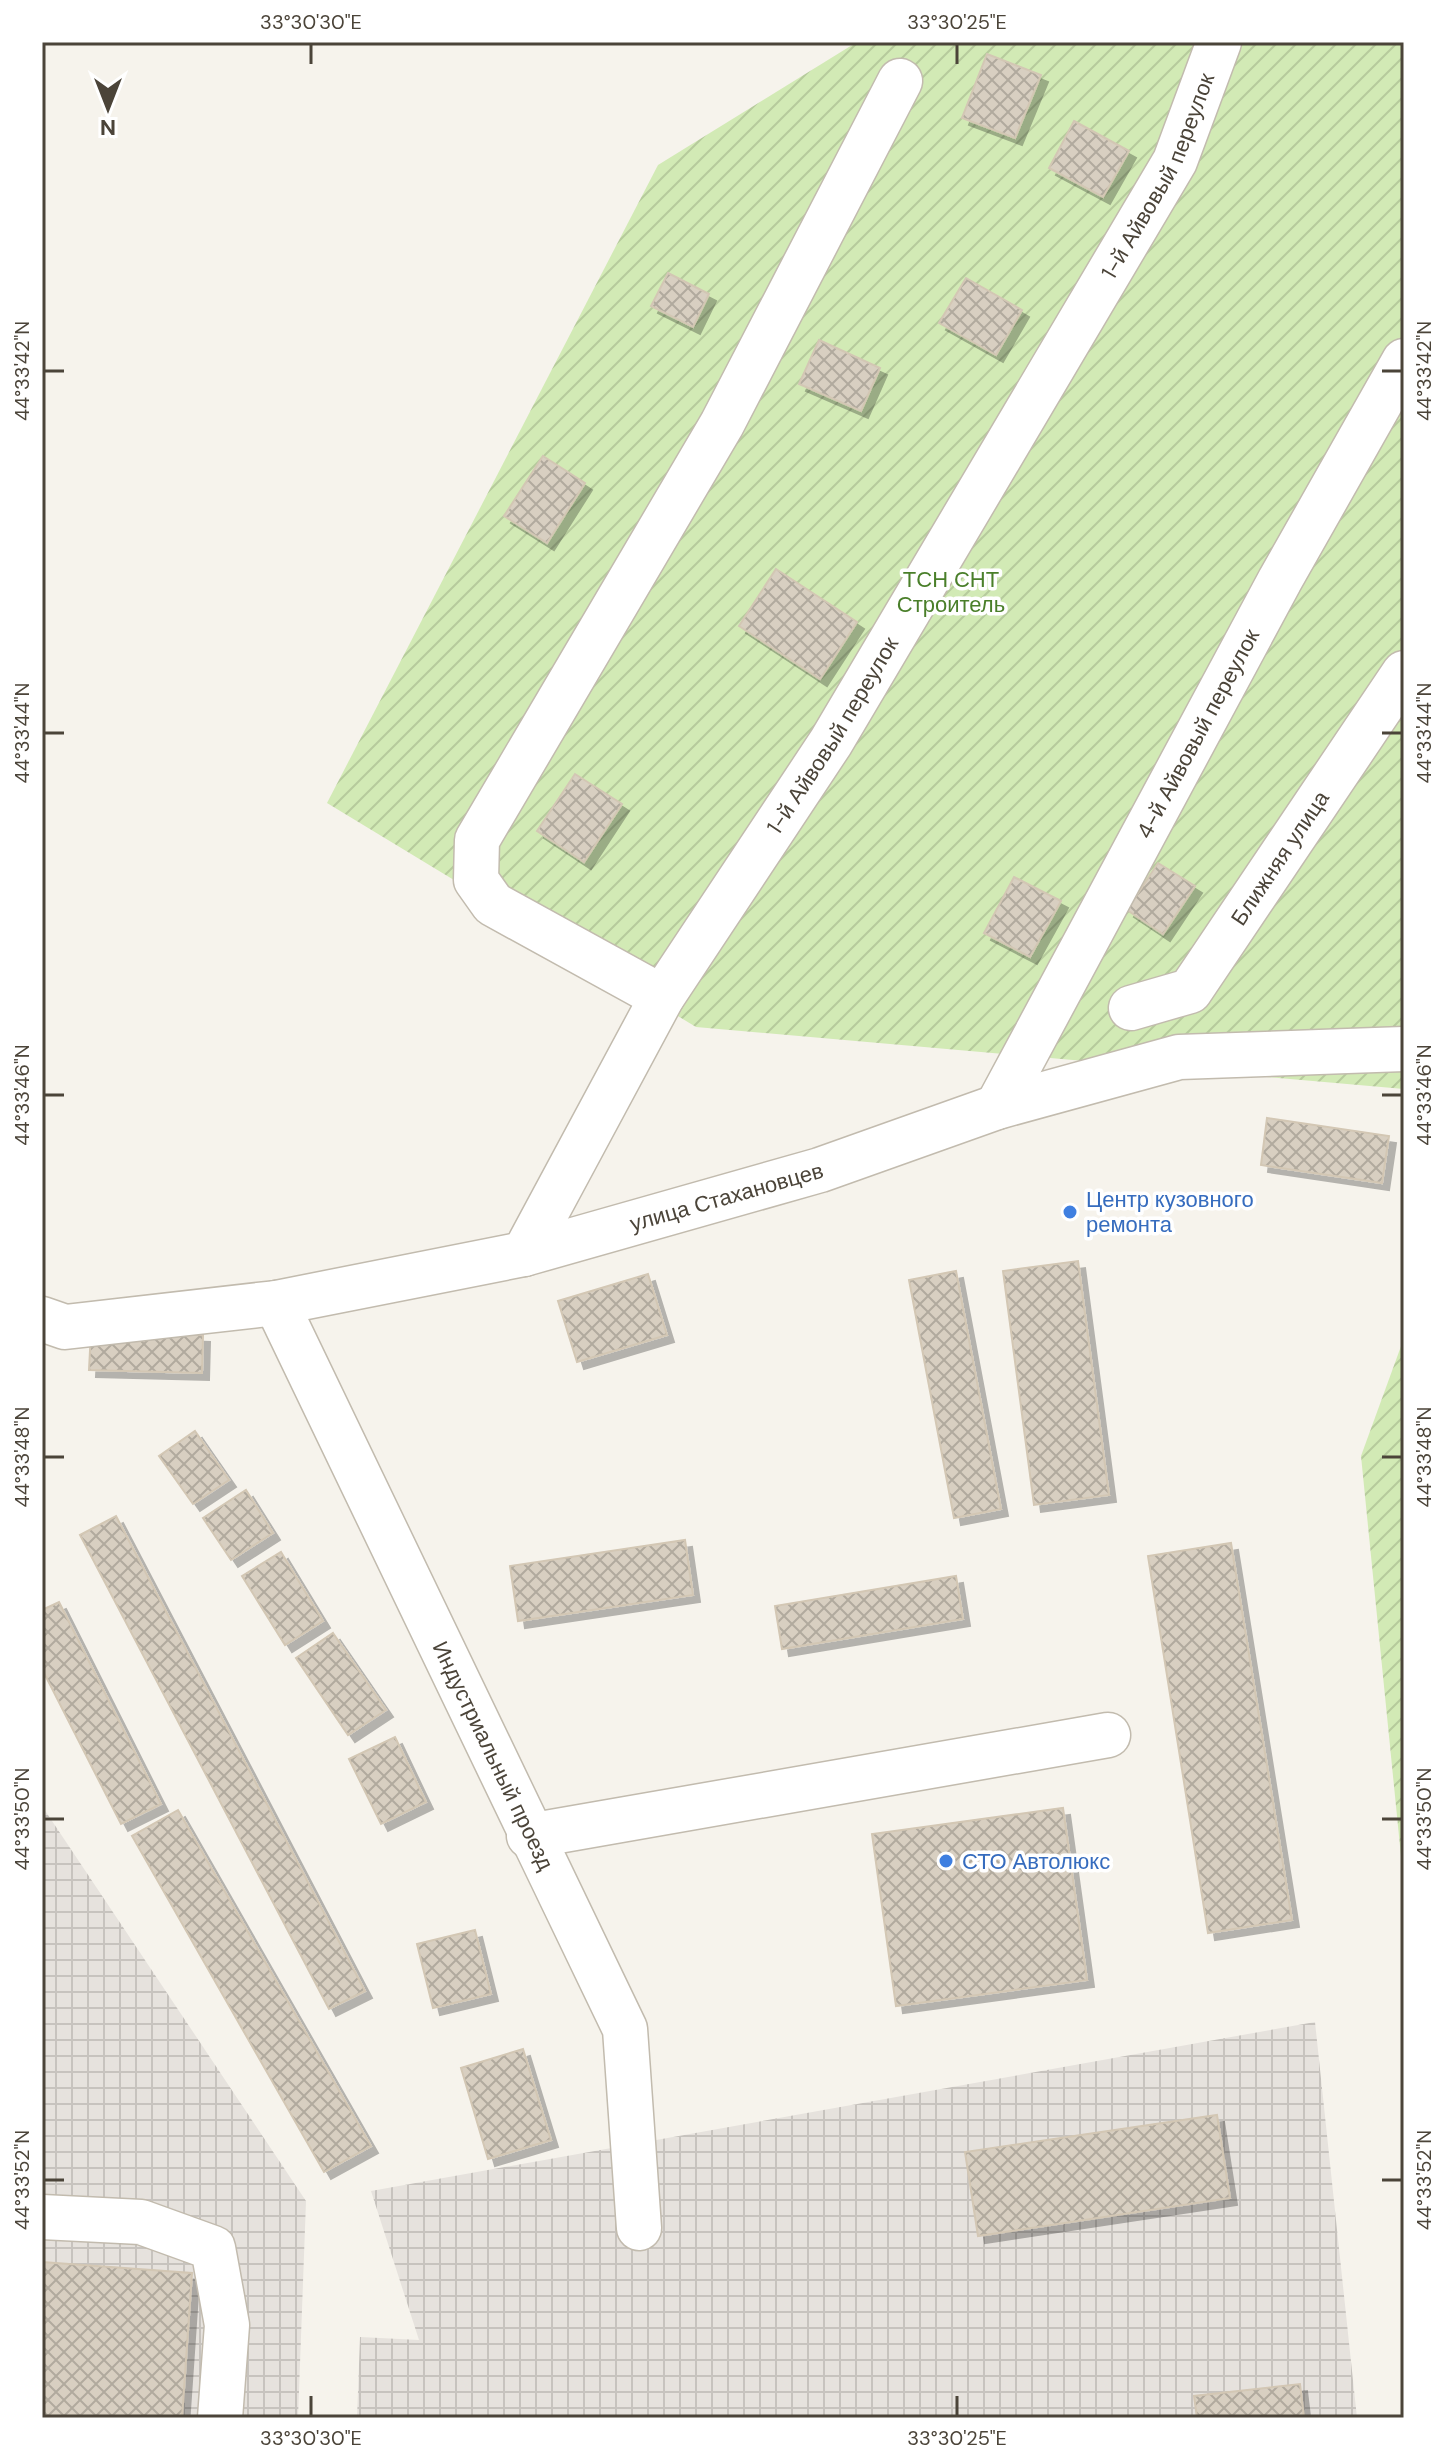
<svg xmlns="http://www.w3.org/2000/svg" width="1446" height="2460" font-family="'DM Sans',sans-serif">
  <defs>
    <pattern id="industrial-grid" width="8" height="8" patternUnits="userSpaceOnUse" patternTransform="scale(2)"><rect width="8" height="8" fill="#e6e2dd"/><path d="M0 4h8M4 0v8" fill="none" stroke="#c7c3be"/></pattern>
    <pattern id="garden-furrows" width="10" height="10" patternUnits="userSpaceOnUse" patternTransform="scale(2)"><rect width="10" height="10" fill="#d2eab5"/><path d="M-1 1l2-2M0 10L10 0M9 11l2-2" fill="none" stroke="#b6ca9c"/></pattern>
    <pattern id="building-cross-hatch" width="8" height="8" patternUnits="userSpaceOnUse" patternTransform="scale(2)"><rect width="8" height="8" fill="#d8cfc1"/><path d="M0 0l8 8M0 8l8-8" fill="none" stroke="#b1aa9e"/></pattern>
    <filter id="shadow"><feDropShadow dx="7" dy="7" stdDeviation="0" flood-color="#0004"/></filter>
  </defs>
  <rect width="100%" height="100%" fill="#f6f3ec"/>
  <g fill="url(#industrial-grid)">
    <path d="M42 1806 306 2201 298 2418H42Z"/>
    <path d="M1315 2022 1357 2418H357L360 2337 419 2340 371 2191Z"/>
  </g>
  <g fill="url(#garden-furrows)">
    <path d="M857 42H1404V1089L696 1027 327 803 658 165Z"/>
    <path d="M1404 1338V1886L1361 1456Z"/>
  </g>
  <g fill="url(#building-cross-hatch)" stroke="#d3c7b4" stroke-width="2" filter="url(#shadow)">
    <path d="M987 54 1041 75 1015 138 962 118Z"/>
    <path d="M1074 121 1129 151 1103 197 1049 168Z"/>
    <path d="M668 273 709 294 693 327 651 306Z"/>
    <path d="M966 278 1022 310 996 355 939 323Z"/>
    <path d="M819 340 880 368 861 411 799 384Z"/>
    <path d="M543 456 585 483 547 543 504 516Z"/>
    <path d="M776 569 857 622 820 679 739 626Z"/>
    <path d="M575 774 622 804 584 862 537 831Z"/>
    <path d="M1158 863 1195 886 1163 934 1127 910Z"/>
    <path d="M1014 877 1061 901 1030 957 984 933Z"/>
    <path d="M1267 1118 1389 1136 1382 1183 1261 1165Z"/>
    <path d="M1078 1261 1109 1495 1034 1505 1003 1271Z"/>
    <path d="M956 1271 1001 1509 954 1518 909 1280Z"/>
    <path d="M648 1274 667 1335 577 1362 558 1301Z"/>
    <path d="M91 1331 203 1335 202 1373 89 1370Z"/>
    <path d="M195 1431 229 1480 193 1504 159 1456Z"/>
    <path d="M246 1490 273 1533 231 1560 203 1518Z"/>
    <path d="M116 1516 365 1991 329 2009 80 1535Z"/>
    <path d="M685 1540 693 1595 518 1621 510 1566Z"/>
    <path d="M1231 1543 1292 1920 1208 1933 1148 1556Z"/>
    <path d="M281 1552 323 1621 285 1645 242 1576Z"/>
    <path d="M956 1576 963 1619 782 1649 775 1606Z"/>
    <path d="M59 1602 161 1804 121 1824 42 1669V1610Z"/>
    <path d="M333 1633 386 1710 348 1735 296 1658Z"/>
    <path d="M395 1737 426 1802 381 1824 349 1759Z"/>
    <path d="M1063 1808 1087 1980 896 2006 872 1834Z"/>
    <path d="M178 1810 371 2146 324 2172 132 1836Z"/>
    <path d="M475 1930 491 1994 433 2008 417 1944Z"/>
    <path d="M523 2049 551 2140 488 2159 461 2068Z"/>
    <path d="M1217 2115 1230 2198 978 2236 965 2152Z"/>
    <path d="M42 2262 192 2273 182 2418H42Z"/>
    <path d="M1300 2384 1304 2418H1197L1194 2396Z"/>
  </g>
  <g fill="none" stroke-linecap="round" stroke-linejoin="round">
    <g stroke="#c2bbae" stroke-width="47">
      <g id="minor">
        <path d="M662 997 493 904 476 880 477 840 722 424 900 81"/>
        <path id="s1" d="M1131 1008 1190 991 1404 673"/>
        <path id="s2" d="M997 1107 1280 580 1404 361"/>
        <path id="s3" d="M524 1254 662 997 831 742 1175 161 1219 42"/>
        <path id="s4" d="M276 1303 625 2029 639 2228"/>
        <path id="s5" d="M42 1319 65 1327 276 1303 524 1254 820 1170 997 1107 1179 1057 1404 1049"/>
        <path d="M529 1836 1108 1735"/>
        <path d="M42 2217 141 2222 213 2248 227 2325 220 2418"/>
      </g>
    </g>
    <use href="#minor" stroke="#fff" stroke-width="44"/>
  </g>
  <path fill="none" stroke="#4b4439" stroke-width="3" d="M311 44V64M957 44V64M44 371H64M1382 371H1402M44 733H64M1382 733H1402M44 1095H64M1382 1095H1402M44 1457H64M1382 1457H1402M44 1819H64M1382 1819H1402M44 2180H64M1382 2180H1402M311 2396V2416M957 2396V2416"/>
  <g fill="#3f7fe0" stroke="#fff" stroke-width="3">
    <circle cx="1070" cy="1212" r="8"/>
    <circle cx="946" cy="1861" r="8"/>
  </g>
  <g text-anchor="middle" dominant-baseline="central" stroke-width="7" stroke-linejoin="round" paint-order="stroke">
    <g font-size="22" fill="#4b4439" stroke="#fff">
      <text stroke="none"><textPath href="#s3" startOffset="1252">1-й Айвовый переулок</textPath></text>
      <text stroke="none"><textPath href="#s2" startOffset="424">4-й Айвовый переулок</textPath></text>
      <text stroke="none"><textPath href="#s3" startOffset="604">1-й Айвовый переулок</textPath></text>
      <text stroke="none"><textPath href="#s1" startOffset="222">Ближняя улица</textPath></text>
      <text stroke="none"><textPath href="#s5" startOffset="700">улица Стахановцев</textPath></text>
      <text stroke="none"><textPath href="#s4" startOffset="502">Индустриальный проезд</textPath></text>
    </g>
    <g font-size="22" fill="#4a7f2a" stroke="#fff">
      <text x="951" y="579">ТСН СНТ<tspan x="951" dy="25">Строитель</tspan></text>
    </g>
    <g font-size="22" fill="#366cbe" stroke="#fff" text-anchor="start">
      <text x="1086" y="1199">Центр кузовного<tspan x="1086" dy="25">ремонта</tspan></text>
      <text x="962" y="1861">СТО Автолюкс</text>
    </g>
  </g>
  <rect width="1446" height="2460" fill="none" stroke="#ffffff" stroke-width="88"/>
  <g transform="translate(108 108) rotate(180)" stroke="#ffffff" stroke-width="6" paint-order="stroke">
  <path d="M0-6L14 30L0 20L-14 30Z" fill="#4b4439"/>
  <text y="-12" font-size="22" font-weight="bold" text-anchor="middle" fill="#4b4439">N</text>
  </g>
  <rect x="44" y="44" width="1358" height="2372" fill="none" stroke="#4b4439" stroke-width="3"/>
  <g font-size="20" text-anchor="middle" fill="#4b4439">
    <text x="311" y="29">33°30'30"E</text>
    <text x="957" y="29">33°30'25"E</text>
    <text transform="translate(1424 371) rotate(-90)" y="7">44°33'42"N</text>
    <text transform="translate(22 371) rotate(-90)" y="7">44°33'42"N</text>
    <text transform="translate(1424 733) rotate(-90)" y="7">44°33'44"N</text>
    <text transform="translate(22 733) rotate(-90)" y="7">44°33'44"N</text>
    <text transform="translate(1424 1095) rotate(-90)" y="7">44°33'46"N</text>
    <text transform="translate(22 1095) rotate(-90)" y="7">44°33'46"N</text>
    <text transform="translate(22 1457) rotate(-90)" y="7">44°33'48"N</text>
    <text transform="translate(1424 1457) rotate(-90)" y="7">44°33'48"N</text>
    <text transform="translate(22 1819) rotate(-90)" y="7">44°33'50"N</text>
    <text transform="translate(1424 1819) rotate(-90)" y="7">44°33'50"N</text>
    <text transform="translate(1424 2180) rotate(-90)" y="7">44°33'52"N</text>
    <text transform="translate(22 2180) rotate(-90)" y="7">44°33'52"N</text>
    <text x="311" y="2445">33°30'30"E</text>
    <text x="957" y="2445">33°30'25"E</text>
  </g>
</svg>
